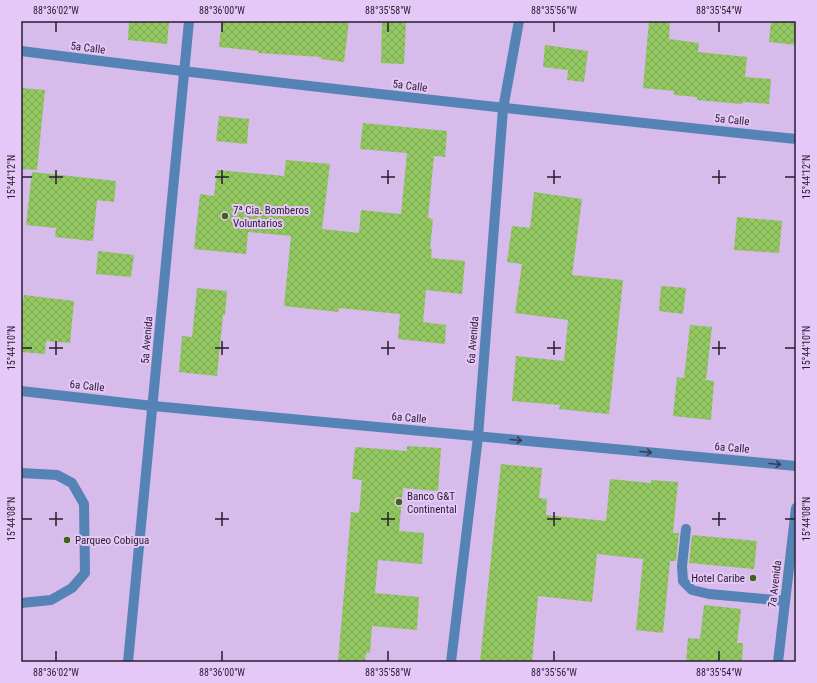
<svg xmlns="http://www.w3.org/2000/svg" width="817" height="683" font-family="'Roboto Condensed',sans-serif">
  <defs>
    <pattern id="building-cross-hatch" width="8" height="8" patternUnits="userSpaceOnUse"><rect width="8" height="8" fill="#92c761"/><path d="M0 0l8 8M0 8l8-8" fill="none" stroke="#7eaa55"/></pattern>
  </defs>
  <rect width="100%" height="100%" fill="#d7bbea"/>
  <g fill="url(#building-cross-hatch)">
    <path d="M129 21 169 22 167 44 128 40Z"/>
    <path d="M222 21H349L344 62 321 59 322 57 258 53V51L219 47Z"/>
    <path d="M382 21H406L404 64 381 63Z"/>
    <path d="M649 21H670L669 39 699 43 698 52 747 57 745 77 771 79 769 104 743 102 742 104 697 100V97L674 95V91L643 88Z"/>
    <path d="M771 21H796V45L769 42Z"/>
    <path d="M545 45 588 51 584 82 567 80 568 70 543 67Z"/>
    <path d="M21 88 45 90 37 170 21 169Z"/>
    <path d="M219 116 249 119 247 144 216 141Z"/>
    <path d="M363 123 447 131 445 157 434 156 428 218 433 219 430 249H432L431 258 465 261 462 294 426 290 423 322 446 325 445 344 398 339 400 314 339 308 338 312 284 306 291 236 248 232 246 254 194 249 200 194 214 196 217 170 284 176 286 160 330 164 322 229 359 233 361 210 401 214 407 153 360 149Z"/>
    <path d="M32 172 116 181 114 202 97 200 93 241 55 237 56 228 26 225Z"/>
    <path d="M534 192 582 199 572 275 623 280 609 414 559 409 560 405 512 401 516 356 564 361 568 320 515 313 522 264 507 262 512 226 530 228Z"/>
    <path d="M737 217 782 221 779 253 734 250Z"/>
    <path d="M98 251 134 255 131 277 96 274Z"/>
    <path d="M661 286 686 288 683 314 659 311Z"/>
    <path d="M197 288 227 291 225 315H223L217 376 179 372 182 336 192 337Z"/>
    <path d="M24 295 74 301 70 343 46 341 45 354 21 352V315Z"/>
    <path d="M690 325 712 327 706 380 714 381 711 420 673 416 677 377 684 378Z"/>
    <path d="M407 446 441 448 438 491 403 488 399 531 424 533 422 564 378 560 375 593 419 597 417 630 372 626 370 653H366L365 662H338L351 512 359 513 362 480 352 479 355 447 407 451Z"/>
    <path d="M501 464 542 468 539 498 547 499 546 515 606 521 610 479 651 483V480L678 482 673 533H679L676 561H670L663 633 636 630 643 559 597 554 592 602 538 596 532 662H480Z"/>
    <path d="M692 535 757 541 754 569 689 563Z"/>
    <path d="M704 605 741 609 737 643H743L742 662H686L688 638 700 639Z"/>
  </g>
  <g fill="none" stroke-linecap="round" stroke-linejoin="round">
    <g stroke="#5583b5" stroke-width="10">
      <path d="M21 51C279 84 537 112 796 139"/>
      <path d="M21 391 153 406 796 466"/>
      <path d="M21 473 57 475 72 483 84 504 85 573 72 588 51 600 21 603"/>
      <path d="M686 529 682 566 683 581 692 590 709 594 785 601"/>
      <path d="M128 662 189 21"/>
      <path d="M451 662 478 437 503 109 519 21"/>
      <path d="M778 662 796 508"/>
    </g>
  </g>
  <defs><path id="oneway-shaft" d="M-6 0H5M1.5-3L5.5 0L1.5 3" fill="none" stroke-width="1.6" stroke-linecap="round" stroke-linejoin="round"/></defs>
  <g stroke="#363c57">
    <use href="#oneway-shaft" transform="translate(516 440) rotate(5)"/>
    <use href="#oneway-shaft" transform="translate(646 452) rotate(5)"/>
    <use href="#oneway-shaft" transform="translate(775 464) rotate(5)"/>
  </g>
  <path fill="none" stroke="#281e2f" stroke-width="1.5" d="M56 22V32M222 22V32M388 22V32M554 22V32M719 22V32M56 170V184M222 170V184M388 170V184M554 170V184M719 170V184M22 177H32M49 177H63M215 177H229M381 177H395M547 177H561M712 177H726M785 177H795M56 341V355M222 341V355M388 341V355M554 341V355M719 341V355M22 348H32M49 348H63M215 348H229M381 348H395M547 348H561M712 348H726M785 348H795M56 512V526M222 512V526M388 512V526M554 512V526M719 512V526M22 519H32M49 519H63M215 519H229M381 519H395M547 519H561M712 519H726M785 519H795M56 651V661M222 651V661M388 651V661M554 651V661M719 651V661"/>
  <g fill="#40631a" stroke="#e5c8f8" stroke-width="1.5">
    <circle cx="225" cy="216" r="4"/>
    <circle cx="399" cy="502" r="4"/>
    <circle cx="67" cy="540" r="4"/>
    <circle cx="753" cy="578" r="4"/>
  </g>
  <g text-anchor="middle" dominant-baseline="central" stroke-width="4" stroke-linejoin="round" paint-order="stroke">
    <g font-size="11" fill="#281e2f" stroke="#e5c8f8">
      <text transform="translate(88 48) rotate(7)">5a Calle</text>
      <text transform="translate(410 86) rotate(7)">5a Calle</text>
      <text transform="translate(732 120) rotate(6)">5a Calle</text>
      <text transform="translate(147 340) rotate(-85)">5a Avenida</text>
      <text transform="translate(473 340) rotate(-85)">6a Avenida</text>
      <text transform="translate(87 386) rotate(6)">6a Calle</text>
      <text transform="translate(409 418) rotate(5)">6a Calle</text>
      <text transform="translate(732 448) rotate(5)">6a Calle</text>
      <text transform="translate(775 584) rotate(-83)">7a Avenida</text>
    </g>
    <g font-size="11" fill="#281e2f" stroke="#e5c8f8" text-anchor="start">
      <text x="233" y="210">7ª Cia. Bomberos<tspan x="233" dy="13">Voluntarios</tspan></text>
      <text x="407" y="496">Banco G&amp;T<tspan x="407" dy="13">Continental</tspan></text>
      <text x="75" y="540">Parqueo Cobigua</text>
      <text x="745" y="578" text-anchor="end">Hotel Caribe</text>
    </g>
  </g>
  <rect width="817" height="683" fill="none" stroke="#e5c8f8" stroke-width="44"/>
  <rect x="22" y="22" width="773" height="639" fill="none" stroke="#281e2f" stroke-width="1.5"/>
  <g font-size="10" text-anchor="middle" fill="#281e2f">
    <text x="56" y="14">88°36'02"W</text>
    <text x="222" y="14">88°36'00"W</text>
    <text x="388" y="14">88°35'58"W</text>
    <text x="554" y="14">88°35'56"W</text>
    <text x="719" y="14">88°35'54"W</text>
    <text transform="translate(11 177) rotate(-90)" y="4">15°44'12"N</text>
    <text transform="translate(806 177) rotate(-90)" y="4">15°44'12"N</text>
    <text transform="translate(11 348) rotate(-90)" y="4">15°44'10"N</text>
    <text transform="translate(806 348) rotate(-90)" y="4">15°44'10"N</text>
    <text transform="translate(11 519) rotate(-90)" y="4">15°44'08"N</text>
    <text transform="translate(806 519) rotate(-90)" y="4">15°44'08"N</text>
    <text x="56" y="676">88°36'02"W</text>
    <text x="222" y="676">88°36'00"W</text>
    <text x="388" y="676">88°35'58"W</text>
    <text x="554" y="676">88°35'56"W</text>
    <text x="719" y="676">88°35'54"W</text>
  </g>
</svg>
